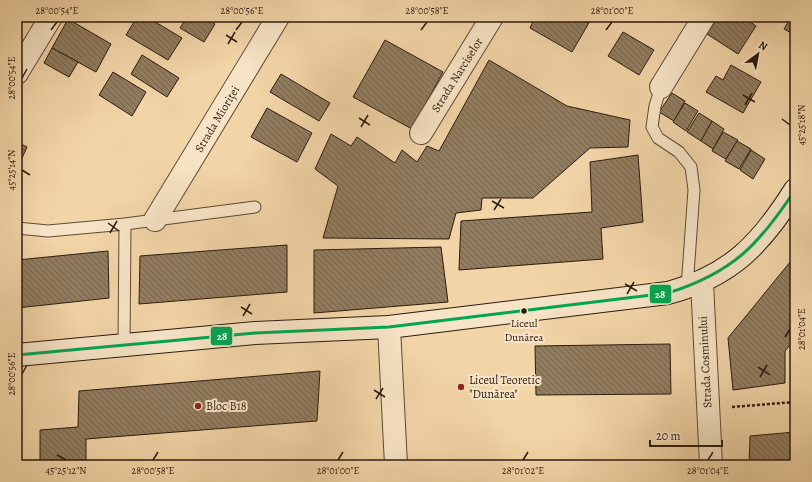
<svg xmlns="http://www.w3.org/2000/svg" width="812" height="482" font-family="Alegreya,serif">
  <defs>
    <pattern id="building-back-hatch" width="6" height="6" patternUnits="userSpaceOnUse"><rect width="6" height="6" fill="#927c5e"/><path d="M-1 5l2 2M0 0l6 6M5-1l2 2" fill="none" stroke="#77654c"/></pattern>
  </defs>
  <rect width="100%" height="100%" fill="#f2d5a7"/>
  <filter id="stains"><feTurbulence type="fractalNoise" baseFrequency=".005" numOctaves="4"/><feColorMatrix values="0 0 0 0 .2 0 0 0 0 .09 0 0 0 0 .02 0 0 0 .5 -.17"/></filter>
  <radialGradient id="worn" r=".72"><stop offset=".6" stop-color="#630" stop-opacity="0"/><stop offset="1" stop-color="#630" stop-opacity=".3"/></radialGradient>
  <g fill="url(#building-back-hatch)" stroke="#2b1b0f">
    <path d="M137 17H147L182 38 168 60 126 35Z"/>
    <path d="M187 17H203L215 24 204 42 180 28Z"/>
    <path d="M535 17H582L590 21 572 52 530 28Z"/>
    <path d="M663 17H674L671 22Z"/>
    <path d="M718 17H743L756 26 738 54 707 34Z"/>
    <path d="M791 17H795V35L784 29Z"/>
    <path d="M68 19 111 44 96 72 52 48Z"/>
    <path d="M623 32 654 50 639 75 608 56Z"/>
    <path d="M385 40 443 72 412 129 353 97Z"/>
    <path d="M52 48 78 62 69 77 44 63Z"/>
    <path d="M142 55 179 78 167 97 131 74Z"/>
    <path d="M489 60 567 106 630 120 628 147 590 148 533 198H482L481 210 456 213 449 239 323 238 338 186 315 169 331 134 351 146 357 137 395 163 402 150 417 162 427 146 439 151Z"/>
    <path d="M731 65 761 82 743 113 706 92 716 76 723 80Z"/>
    <path d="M113 72 146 92 132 116 99 95Z"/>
    <path d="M281 74 330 103 319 121 270 92Z"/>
    <path d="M672 93 685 101 674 121 659 112Z"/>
    <path d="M685 103 698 111 686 131 673 122Z"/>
    <path d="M267 108 312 133 297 162 251 137Z"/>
    <path d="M699 113 712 121 701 141 687 132Z"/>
    <path d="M712 121 724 129 713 149 701 141Z"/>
    <path d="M723 132 738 140 726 159 712 151Z"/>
    <path d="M737 141 751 149 739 169 725 161Z"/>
    <path d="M17 142 27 147 17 169Z"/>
    <path d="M751 150 765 159 753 179 740 170Z"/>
    <path d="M638 155 643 222 601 228 603 259 459 270 461 221 592 212 590 162Z"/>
    <path d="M287 245V292L139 304 140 256Z"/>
    <path d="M441 247 448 302 314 313V250Z"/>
    <path d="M108 251 109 298 17 308V260Z"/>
    <path d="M795 256V339L785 351V383L733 390 728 338Z"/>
    <path d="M670 344 671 394 536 395 535 346Z"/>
    <path d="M320 371 317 421 86 439V465H40V430L78 427 79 391Z"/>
    <path d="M795 432V465H749L750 436Z"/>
  </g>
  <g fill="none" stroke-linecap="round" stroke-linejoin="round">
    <g stroke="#5d4a35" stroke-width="13">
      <g id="lane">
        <path d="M661 87 655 106 652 127 658 138 679 152 691 167 694 190 687 288"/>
        <path d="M17 228 48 231 125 224 255 207"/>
        <path d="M124 346 125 224"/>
      </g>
    </g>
    <g stroke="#5d4a35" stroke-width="24">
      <g id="street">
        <path d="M17 73 51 17"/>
        <path d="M661 87 704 17"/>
        <path d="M421 133 492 17"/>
        <path d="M155 220 278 17"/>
        <path d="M702 282 711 465"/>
        <path d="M389 327 396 465"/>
      </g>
    </g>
    <g stroke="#2b1b0f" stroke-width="24">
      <path id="secondary" d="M17 355 255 333 389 327 668 293C731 276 761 244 795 190"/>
    </g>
    <path stroke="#2b1b0f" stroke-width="2.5" stroke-dasharray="3 2" stroke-linecap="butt" d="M732 407 795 402"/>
    <use href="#lane" stroke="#f7e4c6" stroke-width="11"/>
    <use href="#street" stroke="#f7e4c6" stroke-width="22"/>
    <use href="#secondary" stroke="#f7e4c6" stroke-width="22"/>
    <g stroke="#f7e4c6" stroke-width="6">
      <path id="bus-1" d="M17 355 255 333 389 327 668 293C732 273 759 245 795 190"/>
    </g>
    <use href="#bus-1" stroke="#00a651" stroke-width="3"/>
  </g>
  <path fill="none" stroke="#2b1b0f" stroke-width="1.5" d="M51 30 57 22M236 30 242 22M421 30 427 22M606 30 612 22M226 35 237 42M228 44 235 32M22 78 27 69M743 95 755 102M745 105 752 93M359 118 370 125M782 119 790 125M361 127 368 115M22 170 30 175M492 201 504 208M494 210 501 199M108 223 119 231M110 233 117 221M625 284 637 291M627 294 634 282M241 307 252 314M243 316 250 304M785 337 790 329M758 367 770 375M22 374 27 365M760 377 767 365M374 390 385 397M376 399 383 388M57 455 66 460M153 460 158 452M338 460 343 452M523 460 528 452M708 460 713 452"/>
  <circle fill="#2b1b0f" stroke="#f7e4c6" stroke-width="1.5" cx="524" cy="311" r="3.5"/>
  <g fill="#8f2418" stroke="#f7e4c6" stroke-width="1.5">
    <circle cx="461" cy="387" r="4"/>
    <circle cx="198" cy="406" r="4"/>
  </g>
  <g text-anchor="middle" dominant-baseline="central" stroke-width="4" stroke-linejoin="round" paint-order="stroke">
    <g font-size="11" fill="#2b1b0f" stroke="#f7e4c6">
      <text x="524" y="323">Liceul<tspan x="524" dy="14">Dunărea</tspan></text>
    </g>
    <g font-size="12" fill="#2b1b0f" stroke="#f7e4c6">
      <text transform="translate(457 75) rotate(-58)">Strada Narciselor</text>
      <text transform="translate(217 119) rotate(-59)">Strada Mioriței</text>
      <text transform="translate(705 362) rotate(-93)">Strada Cosminului</text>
    </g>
    <g font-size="12" fill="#2b1b0f" stroke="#f7e4c6" text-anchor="start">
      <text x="469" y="380">Liceul Teoretic<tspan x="469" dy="14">"Dunărea"</tspan></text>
      <text x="206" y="406">Bloc B18</text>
    </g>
  </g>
  <g stroke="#f7e4c6" stroke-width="1.5">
    <rect x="649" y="284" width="23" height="20" rx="4" fill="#00a651"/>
    <rect x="210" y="326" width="23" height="20" rx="4" fill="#00a651"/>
  </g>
  <g font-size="11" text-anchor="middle" font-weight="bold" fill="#fff">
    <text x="660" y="298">28</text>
    <text x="222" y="340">28</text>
  </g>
  <rect width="812" height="482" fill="none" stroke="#f2d5a7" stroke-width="44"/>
  <g transform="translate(758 54) rotate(32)" stroke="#f7e4c6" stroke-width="3" paint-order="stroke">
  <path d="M0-3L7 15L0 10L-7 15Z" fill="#2b1b0f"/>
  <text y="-6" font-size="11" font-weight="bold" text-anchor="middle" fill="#2b1b0f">N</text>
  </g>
  <path d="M650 440v6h72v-6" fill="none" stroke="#2b1b0f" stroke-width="2"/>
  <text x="656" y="440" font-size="12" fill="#2b1b0f" stroke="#f7e4c6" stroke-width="3" paint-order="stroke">20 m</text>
  <rect x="22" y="22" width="768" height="438" fill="none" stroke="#2b1b0f" stroke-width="1.5"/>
  <g font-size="10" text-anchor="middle" fill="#2b1b0f">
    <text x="57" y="14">28°00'54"E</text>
    <text x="242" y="14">28°00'56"E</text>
    <text x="427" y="14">28°00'58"E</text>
    <text x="612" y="14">28°01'00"E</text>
    <text transform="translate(11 78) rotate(-90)" y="4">28°00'54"E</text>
    <text transform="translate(801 125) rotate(-90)" y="4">45°25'18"N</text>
    <text transform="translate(11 170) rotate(-90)" y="4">45°25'14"N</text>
    <text transform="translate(801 329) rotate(-90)" y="4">28°01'04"E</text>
    <text transform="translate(11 374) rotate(-90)" y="4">28°00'56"E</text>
    <text x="66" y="474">45°25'12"N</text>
    <text x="153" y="474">28°00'58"E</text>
    <text x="338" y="474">28°01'00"E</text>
    <text x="523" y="474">28°01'02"E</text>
    <text x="708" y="474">28°01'04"E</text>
  </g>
  <rect width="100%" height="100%" filter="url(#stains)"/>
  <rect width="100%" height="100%" fill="url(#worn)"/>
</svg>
